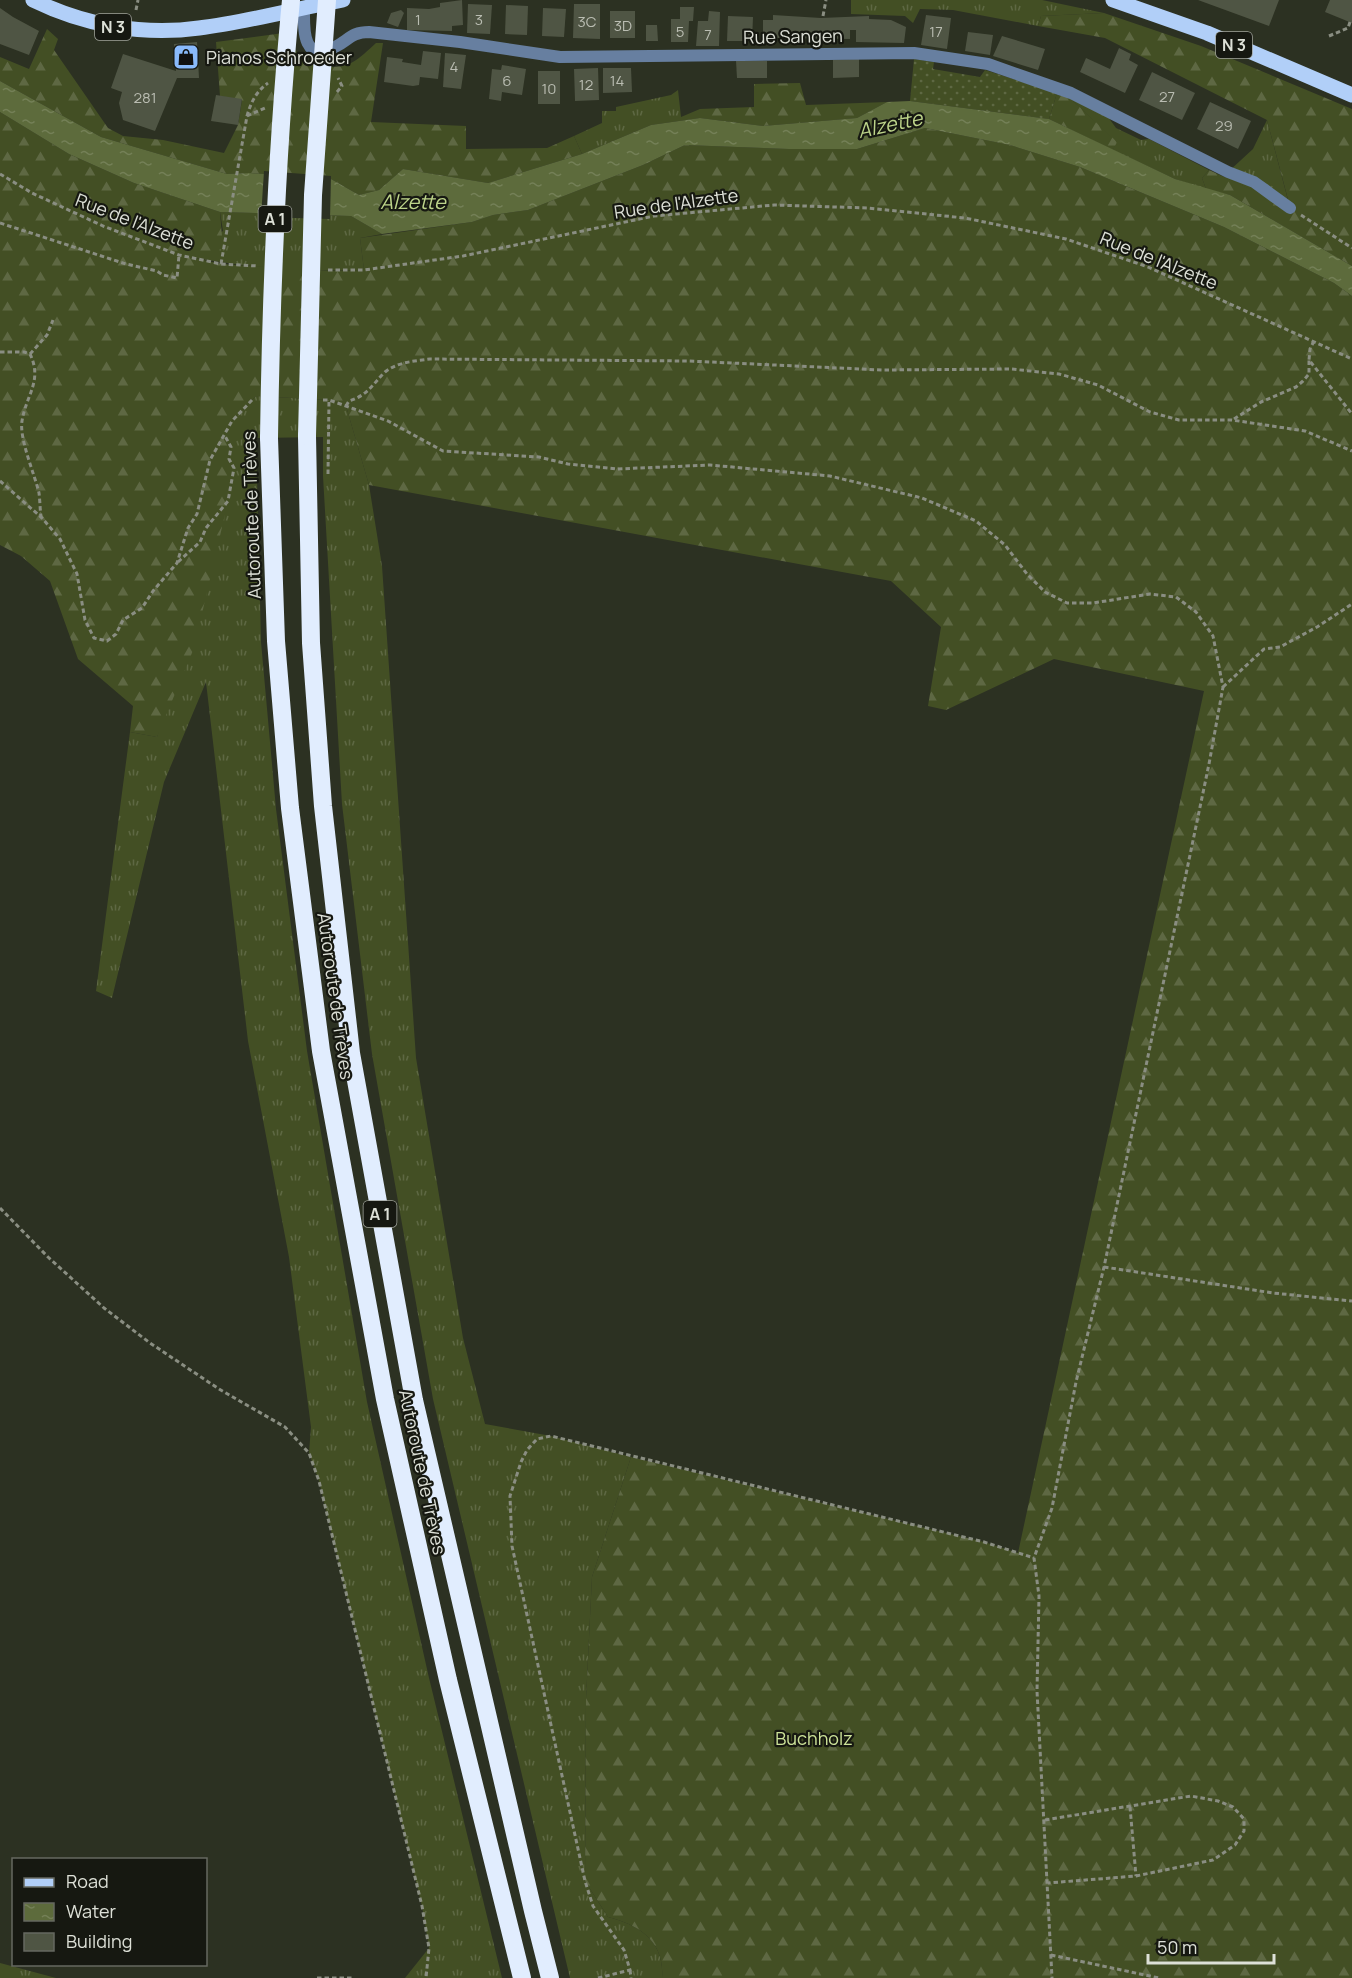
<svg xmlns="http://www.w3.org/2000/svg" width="1352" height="1978" font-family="Manrope,sans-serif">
  <defs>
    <pattern id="grass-tufts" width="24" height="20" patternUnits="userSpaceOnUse" patternTransform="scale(1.5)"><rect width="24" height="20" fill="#434f24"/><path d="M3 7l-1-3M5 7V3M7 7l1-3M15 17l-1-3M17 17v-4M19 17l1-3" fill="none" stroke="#5e6843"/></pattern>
    <pattern id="forest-firs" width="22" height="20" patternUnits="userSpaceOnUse" patternTransform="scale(1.5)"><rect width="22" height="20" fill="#434f24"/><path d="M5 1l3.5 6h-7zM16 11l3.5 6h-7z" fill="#5e6843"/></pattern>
    <pattern id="garden-dots" width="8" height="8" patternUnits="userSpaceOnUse" patternTransform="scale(1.5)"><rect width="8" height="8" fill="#434f24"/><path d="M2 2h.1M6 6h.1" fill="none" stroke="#5e6843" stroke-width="1.8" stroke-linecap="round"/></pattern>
    <pattern id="water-ripples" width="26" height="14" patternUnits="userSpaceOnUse" patternTransform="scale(1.5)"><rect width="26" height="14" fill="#5d6b3c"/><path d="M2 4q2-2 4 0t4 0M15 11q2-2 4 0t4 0" fill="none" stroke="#748057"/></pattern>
  </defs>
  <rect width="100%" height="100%" fill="#2c3122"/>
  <g fill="url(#grass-tufts)">
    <path d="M851 0H1042L1104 13 1041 16 1038 26 953 10 920 9 913 23 905 16 851 14Z"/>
    <path d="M678 90 681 117 700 109V118L651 125 582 154 574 136 602 123V111H616V107L671 95Z"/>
    <path d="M1069 97 1108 117 1116 128 1141 140 1149 139 1209 170 1202 178 1206 189 1175 179 1113 150 1116 142Z"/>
    <path d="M1267 120 1290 208 1226 178 1228 172 1253 149Z"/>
    <path d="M220 212 351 216 382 234 360 238 364 270C303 272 240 267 179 255L223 231Z"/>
    <path d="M256 396 329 400 346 406 369 485 382 566 416 1058 463 1338 485 1424 551 1436 631 1457 592 1577 586 1699 585 1881 608 1917C640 1925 665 1942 662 1978H570L433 1399 372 1054 342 804 323 476V437L256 438 261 642 276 809 307 1051 367 1402 429 1678 502 1978H405L429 1948 422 1906 319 1481 309 1453 311 1427 289 1257 248 1041 206 682 164 782 112 998 96 991 130 732 157 737 232 484 229 459 231 447 225 436 232 421Z"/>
    <path d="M0 1963 56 1978H0Z"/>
  </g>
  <g fill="url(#forest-firs)">
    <path d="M1104 13 1201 46 1352 109V266L1230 195 1206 189 1202 178 1209 170 1290 207 1267 120 1105 38 1038 26 1041 16Z"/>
    <path d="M47 29 58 39 54 50 108 128 123 136 163 140 224 153 238 125 242 100 220 96 216 42 291 32C292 40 293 47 298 54 308 68 337 70 351 63 361 58 368 50 376 43H383L371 122 466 126V149L547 148 574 136 582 154 488 183 403 169 379 190 359 195 331 179 249 173 227 174 101 137 0 81V57L29 69Z"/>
    <path d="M800 83 806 105 887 102 857 118 763 126 700 118V109L754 107V84Z"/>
    <path d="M1057 93 1069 97 1117 142 1113 150 1049 119Z"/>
    <path d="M0 112 69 154 134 183 220 212 223 249 182 255 221 264 333 271 364 270 360 238 472 222 493 215 528 210 643 165 685 145 789 149H857L925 128 1010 145 1080 167 1224 227 1334 283 1352 296V1978H662C665 1942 640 1925 608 1917L585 1881 586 1699 592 1577 631 1457 984 1542 1018 1553 1204 691 1054 659 946 710 928 706 941 627 891 581 369 485 346 406 329 400 256 396 232 421 226 436 231 447 229 459 234 468 232 484 194 648 157 737 130 732 133 706 78 659 50 581 21 556 0 545Z"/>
  </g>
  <path fill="url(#garden-dots)" d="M914 59 934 62 933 69 980 77 985 70 1057 93 1049 119 910 101Z"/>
  <path fill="url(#water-ripples)" d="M0 81 101 137 227 174 249 173 331 179 359 195 379 190 403 169 488 183 582 154 651 125 700 118 763 126 857 118 887 102 910 101 1049 119 1175 179 1230 195 1352 266V296L1334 283 1224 227 1080 167 1010 145 925 128 857 149H789L685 145 643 165 528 210 493 215 472 222 382 234 351 216 220 212 134 183 69 154 0 112Z"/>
  <path fill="#2c3122" d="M264 171 331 176 330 219 261 217Z"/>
  <g fill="#4f5544">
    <path d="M462 0 463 25 452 26V31L407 30V8L429 9 440 7V3Z"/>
    <path d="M1198 0H1279L1269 26Z"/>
    <path d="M1330 0H1352V23L1325 12Z"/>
    <path d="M468 4 492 5 490 34 467 33Z"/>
    <path d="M574 4H600V39L573 38Z"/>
    <path d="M506 5 528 6 527 35 505 34Z"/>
    <path d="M680 7H694L693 21H689L688 42H671V19H680Z"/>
    <path d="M0 8 13 17 39 31 29 55 0 44Z"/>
    <path d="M543 8 566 9 564 37 542 36Z"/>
    <path d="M401 10 404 13 398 27 387 23 391 13Z"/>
    <rect x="610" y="11" width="25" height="27"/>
    <path d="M709 11 720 12 719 46H696L698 21H708Z"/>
    <path d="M773 15 821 18 869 16V19L891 20 906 27 904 43 856 42V30H850V39L772 38V35H763V20H773Z"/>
    <path d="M926 15 951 18 947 49 921 45Z"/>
    <path d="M728 16 753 17 752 41H727Z"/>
    <path d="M646 25H657L658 41H646Z"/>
    <path d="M968 32 993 35 990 55 965 51Z"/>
    <path d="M1002 36 1045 49 1038 70 993 56Z"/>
    <path d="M197 42 199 78H177L155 131 123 120 119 103 122 92 111 88 123 54 176 71 174 44Z"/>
    <path d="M1119 48 1131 54 1129 60 1138 65 1125 93 1080 72 1086 58 1110 69Z"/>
    <path d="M423 51 441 53 438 79 420 77 419 85 413 86 384 82 387 57 403 59 402 62 421 65Z"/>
    <path d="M445 53 466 55 461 89 443 87Z"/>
    <path d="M859 59V77L833 78V60Z"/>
    <path d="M736 61H767V78H737Z"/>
    <path d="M502 65 526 69 522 95 502 92 501 101 489 99 492 69 501 70Z"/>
    <path d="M598 68 599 100 575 101 574 69Z"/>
    <path d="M603 68H631L632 92 603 93Z"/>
    <rect x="538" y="71" width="22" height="33"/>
    <path d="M1152 72 1195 93 1182 120 1139 100Z"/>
    <path d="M216 95 242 99 238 125 211 121Z"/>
    <path d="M1210 102 1251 121 1238 149 1197 129Z"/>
  </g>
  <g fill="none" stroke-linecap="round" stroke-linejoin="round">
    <g stroke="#8a8e82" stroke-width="3" stroke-dasharray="4.5 3" stroke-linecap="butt">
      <path d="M136 10 138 0"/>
      <path d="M823 16 826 0"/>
      <path d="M1329 36 1348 28 1350 22"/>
      <path d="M337 92 342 86 338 78"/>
      <path d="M247 116 265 108"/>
      <path d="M0 174 32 193 103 226 179 255 221 264 258 266"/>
      <path d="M1301 215 1352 248"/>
      <path d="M0 223 126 264 157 271 163 275 177 278 179 255"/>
      <path d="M221 264 247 116C251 102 256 92 268 83"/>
      <path d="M328 270H364L463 256 654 216 774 205 867 208 965 218 1066 239 1148 267 1352 359"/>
      <path d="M1314 341 1310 349 1309 360 1352 414"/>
      <path d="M0 352H24L30 354C43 381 26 395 22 421 19 439 35 475 39 493 40 501 40 509 41 517"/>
      <path d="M30 354 47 335 53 320"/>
      <path d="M323 400H329L388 421 443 451 539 457 568 464 617 469 710 465 830 476 922 498 976 521 1005 545 1027 574 1045 592 1067 603H1093L1150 594 1176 597 1196 612 1213 636 1223 687 1209 764 1104 1267 1076 1382 1052 1508 1034 1558 1039 1596 1037 1691 1052 1978"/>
      <path d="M346 406 349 401C368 395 372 385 385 372 397 362 415 361 430 359L689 361 882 370 1011 369 1059 374 1098 385 1150 412 1179 420H1232L1305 431 1352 451"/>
      <path d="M1234 419 1261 402 1296 387 1303 381 1309 374V360"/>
      <path d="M328 474 329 400"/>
      <path d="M0 481 42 518 60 539 77 574 85 620 94 638 107 641 116 634 123 620 142 608 153 591 177 563 188 528 197 514 210 460 232 421 252 400"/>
      <path d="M178 562 200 542 206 528 228 501 234 468 229 459 231 447 225 436"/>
      <path d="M1223 687 1264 649 1280 647 1317 627 1352 604"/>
      <path d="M0 1208 48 1257 104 1308 150 1343 219 1389 285 1427 309 1453 319 1481 422 1906 429 1948 426 1978"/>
      <path d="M1104 1267 1273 1293 1352 1301"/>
      <path d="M1130 1807 1136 1876"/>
      <path d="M1045 1820 1191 1796 1218 1801 1233 1807 1244 1819V1831L1235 1845 1213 1860 1136 1876 1048 1883"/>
      <path d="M1051 1955 1159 1978"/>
      <path d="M630 1970 631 1978"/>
      <path d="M317 1978H353"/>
      <path d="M598 1978 630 1970 624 1950 593 1906 585 1881 512 1546 510 1496 521 1462 527 1450 537 1439 551 1436 984 1542 1034 1558"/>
    </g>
    <path stroke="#677fa0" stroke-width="12" d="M304 7C304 28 301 63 335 47 349 40 351 32 369 32L460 42 560 57 914 53 988 64 1071 93 1228 172 1254 182 1290 208"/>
    <g stroke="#b1cff8" stroke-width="15">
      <path d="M33 0C84 25 142 36 199 28 247 22 295 9 343 0"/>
      <path d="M1113 0 1207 33 1352 95"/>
    </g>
    <g stroke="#e1edfe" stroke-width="18">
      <path d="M307 436 311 643 323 806 351 1053 414 1400 533 1911 550 1978"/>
      <path d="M269 438 276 641 290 808 321 1051 385 1399 448 1680 522 1978"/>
    </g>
    <g stroke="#e1edfe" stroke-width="18">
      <path d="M307 436 313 195 327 0"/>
      <path d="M269 438C271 291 277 146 291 0"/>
    </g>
  </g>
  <defs>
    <g id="shop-square" transform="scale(1.35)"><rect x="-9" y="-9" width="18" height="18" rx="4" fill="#89bafc" stroke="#161811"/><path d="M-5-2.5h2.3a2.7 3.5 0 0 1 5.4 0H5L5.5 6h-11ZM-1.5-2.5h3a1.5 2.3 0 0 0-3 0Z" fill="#111"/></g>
  </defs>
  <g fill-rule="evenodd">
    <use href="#shop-square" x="186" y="57"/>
  </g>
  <g text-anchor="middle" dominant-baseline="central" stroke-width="4.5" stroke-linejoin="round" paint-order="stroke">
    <g font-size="15" fill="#babdb2">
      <text x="418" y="19">1</text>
      <text x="479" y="19">3</text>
      <text x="587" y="21">3C</text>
      <text x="623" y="25">3D</text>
      <text x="680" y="31">5</text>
      <text x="936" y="31">17</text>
      <text x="708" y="34">7</text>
      <text x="454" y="66">4</text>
      <text x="507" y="80">6</text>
      <text x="617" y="80">14</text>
      <text x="586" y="84">12</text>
      <text x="549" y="88">10</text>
      <text x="1167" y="96">27</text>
      <text x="145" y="97">281</text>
      <text x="1224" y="125">29</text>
    </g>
    <g fill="#161811" stroke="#a1a49c" stroke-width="1.5">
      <rect x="95" y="14" width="36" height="26" rx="4.5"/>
      <rect x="1216" y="32" width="36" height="26" rx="4.5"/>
      <rect x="258.5" y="206" width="33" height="26" rx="4.5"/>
      <rect x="363.5" y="1201" width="33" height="26" rx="4.5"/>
    </g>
    <g font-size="16" font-weight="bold" fill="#dde0d7">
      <text x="113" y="27">N 3</text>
      <text x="1234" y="45">N 3</text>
      <text x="275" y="219">A 1</text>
      <text x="380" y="1214">A 1</text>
    </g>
    <g font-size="18" fill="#dde0d7" stroke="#161811">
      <text transform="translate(793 36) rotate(-1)">Rue Sangen</text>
      <text transform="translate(676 203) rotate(-8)">Rue de l'Alzette</text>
      <text transform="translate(135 221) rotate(21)">Rue de l'Alzette</text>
      <text transform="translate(1159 260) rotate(22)">Rue de l'Alzette</text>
      <text transform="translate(251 515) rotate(-92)">Autoroute de Trèves</text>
      <text transform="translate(336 996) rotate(82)">Autoroute de Trèves</text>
      <text transform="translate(423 1472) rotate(78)">Autoroute de Trèves</text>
    </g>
    <g font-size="18" fill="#dde0d7" stroke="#161811" text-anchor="start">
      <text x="206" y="57">Pianos Schroeder</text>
    </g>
    <g font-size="18" fill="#cde399" stroke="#161811">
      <text x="814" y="1738">Buchholz</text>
    </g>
    <g font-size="20" font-style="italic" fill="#bdd48a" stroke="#161811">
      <text transform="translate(890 124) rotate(-12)">Alzette</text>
      <text x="413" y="201">Alzette</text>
    </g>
  </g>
  <rect x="12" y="1858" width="195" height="108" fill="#161811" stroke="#666860" stroke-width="1.5"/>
  <rect x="24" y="1878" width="30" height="9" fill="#b1cff8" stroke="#666860" stroke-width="1.5"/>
  <text x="66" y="1888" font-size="18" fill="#dde0d7">Road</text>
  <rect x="24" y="1903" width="30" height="18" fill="url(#water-ripples)" stroke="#666860" stroke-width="1.5"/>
  <text x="66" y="1918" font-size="18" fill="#dde0d7">Water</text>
  <rect x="24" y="1933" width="30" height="18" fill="#4f5544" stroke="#666860" stroke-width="1.5"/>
  <text x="66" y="1948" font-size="18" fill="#dde0d7">Building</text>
  <path d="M1148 1954v9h126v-9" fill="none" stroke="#dde0d7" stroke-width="3"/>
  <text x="1157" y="1954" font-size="18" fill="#dde0d7" stroke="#161811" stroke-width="4.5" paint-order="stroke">50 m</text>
</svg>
